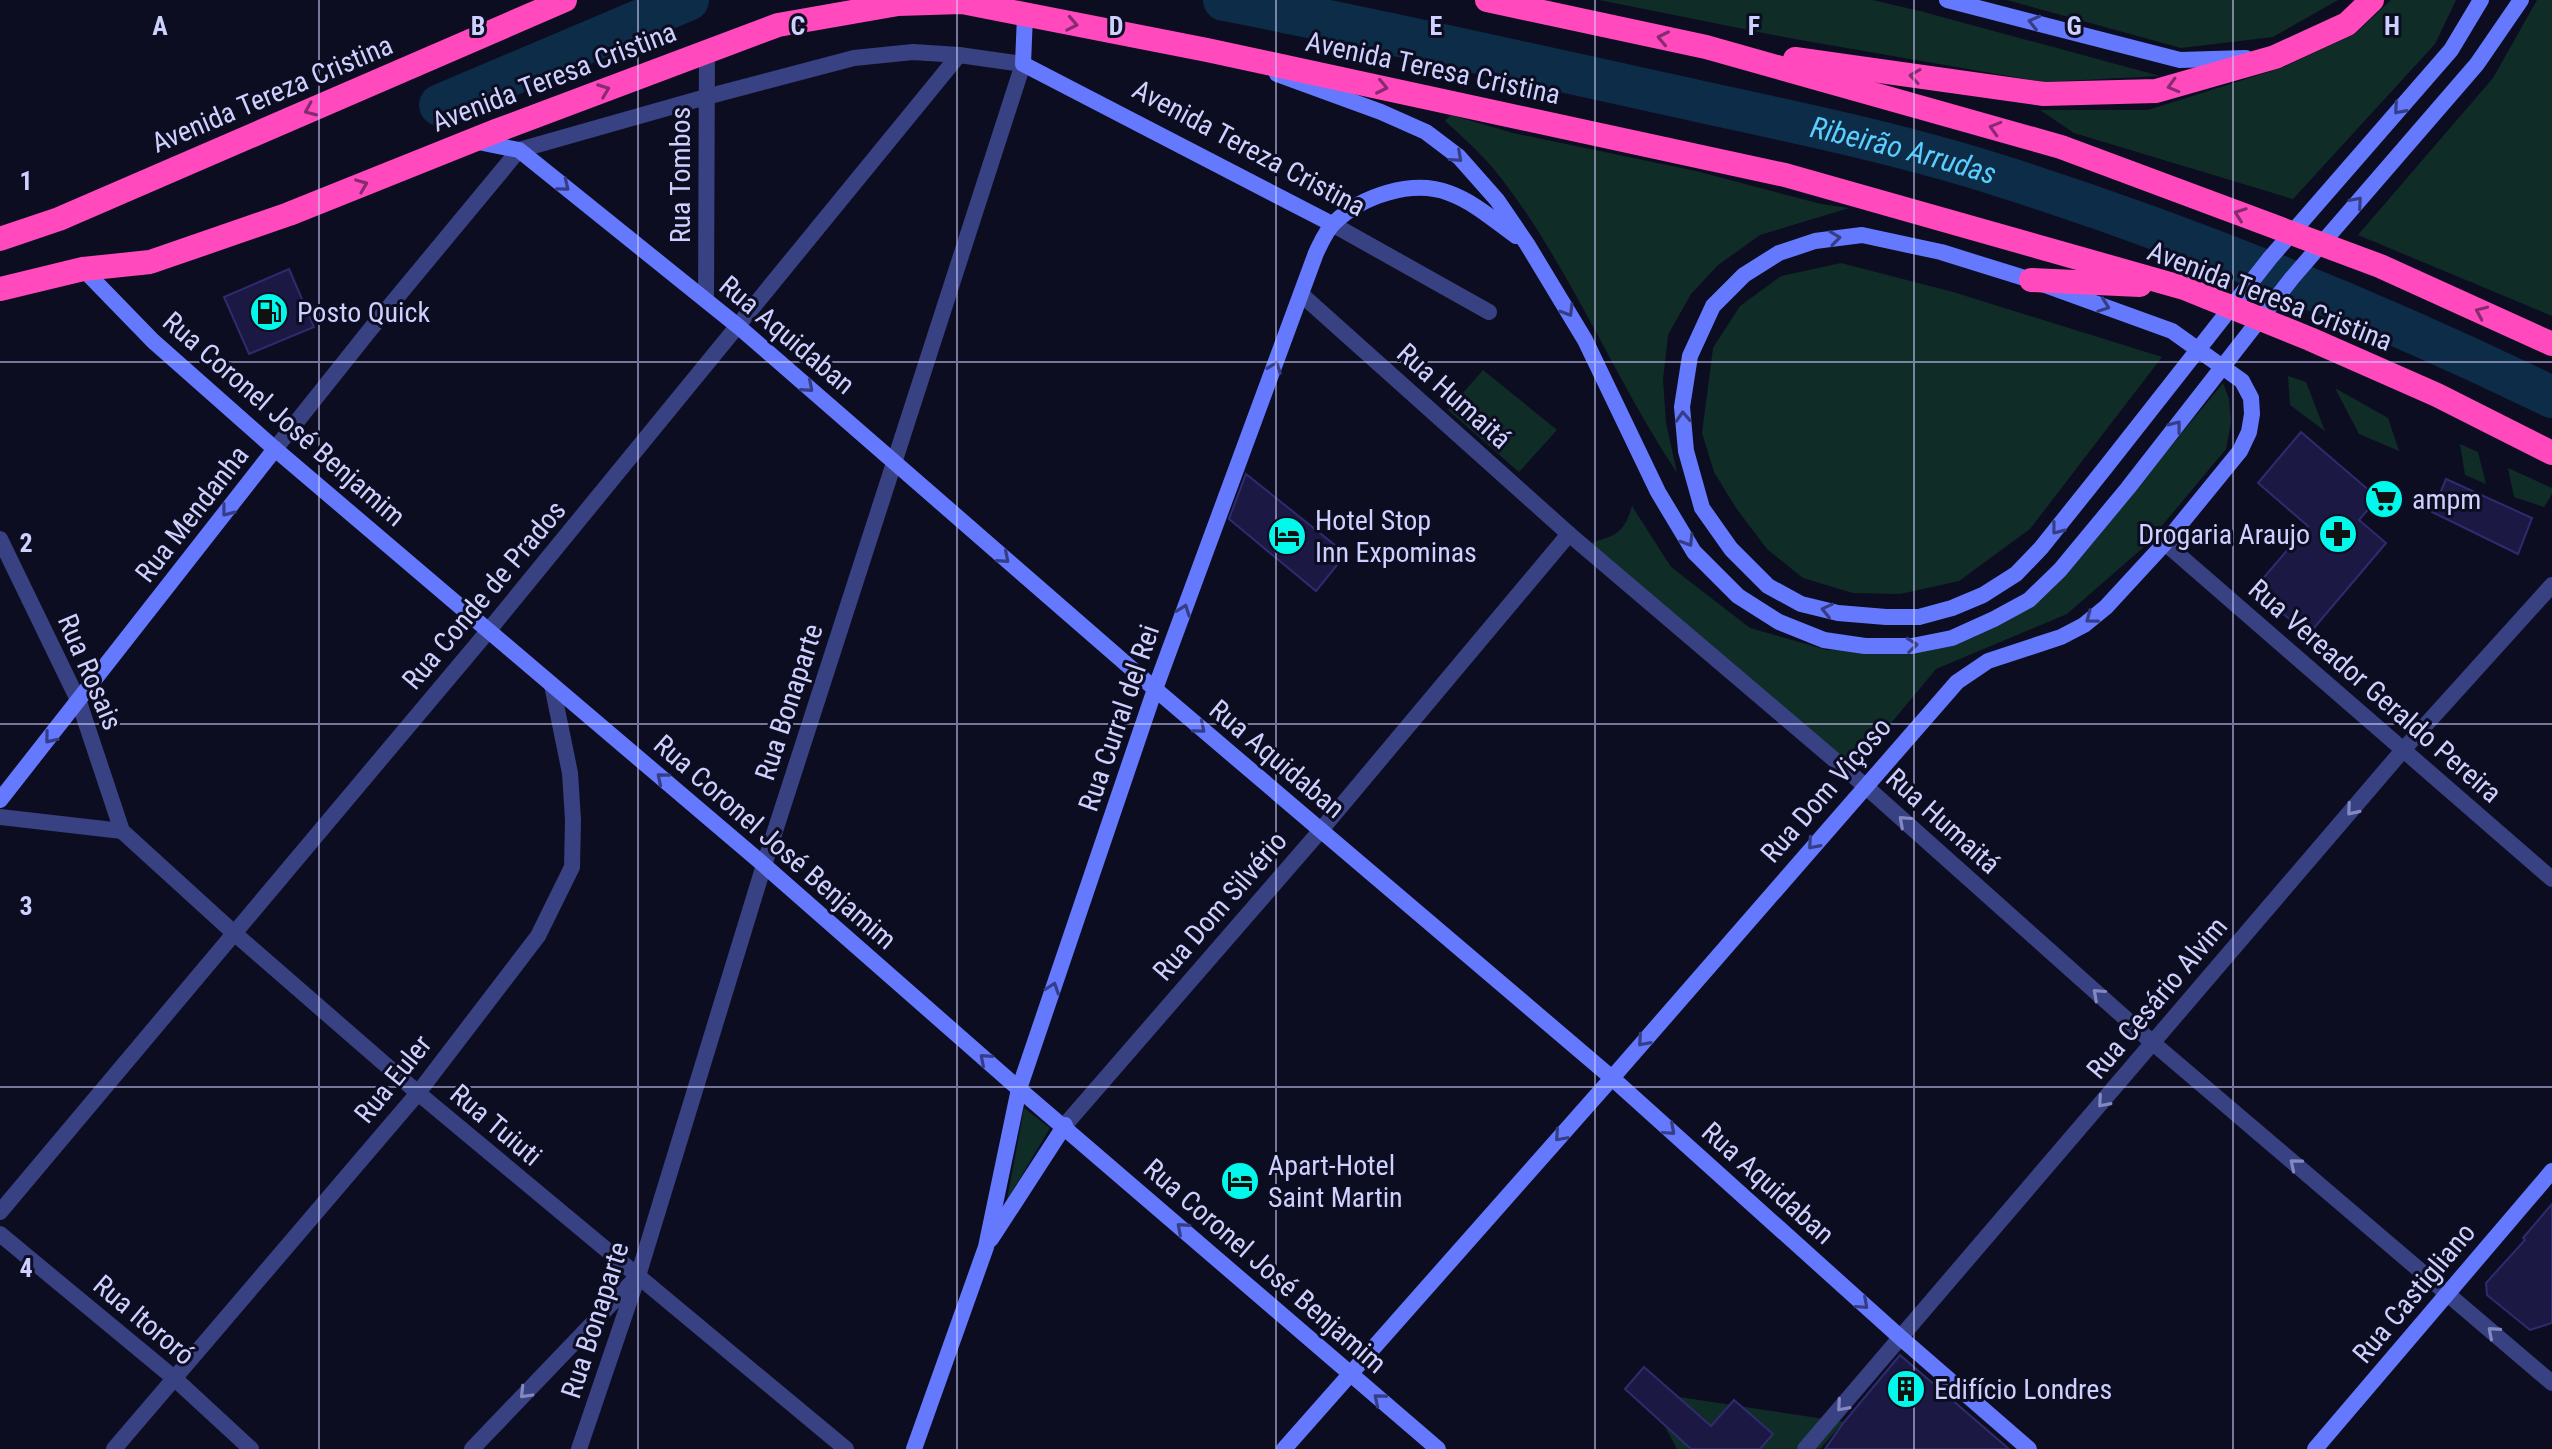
<svg xmlns="http://www.w3.org/2000/svg" width="2552" height="1449" font-family="'Roboto Condensed',sans-serif">
  <rect width="100%" height="100%" fill="#0d0d22"/>
  <g fill="#102c26">
    <path d="M1599 0H1872L1920 11 2160 76 2043 82 1789 38Z"/>
    <path d="M2007 0H2338L2273 37 2181 48Z"/>
    <path d="M2391 0H2456L2435 44 2293 199 2074 133 2040 110H2148L2284 67 2355 34Z"/>
    <path d="M2537 0H2552V316L2358 235 2493 78Z"/>
    <path d="M1451 115 1513 133 1696 171 1821 204 1849 208 1760 235 1718 265 1691 294 1668 335 1663 380 1666 423 1677 473C1614 378 1571 269 1501 178 1485 157 1465 139 1445 121Z"/>
    <path d="M1841 263 1953 292 2162 357 2030 529 1959 581 1900 594 1853 593 1803 578 1767 549 1736 508 1714 472 1702 433 1713 348 1740 306 1781 276Z"/>
    <path d="M1483 370 1557 430 1519 472 1448 410Z"/>
    <path d="M2288 376 2306 382 2325 431 2290 405Z"/>
    <path d="M2223 383 2229 399 2231 422 2226 449 2145 546 2067 614 1936 669 1853 769 1591 543C1616 535 1624 534 1632 506L1671 567 1750 628 1827 650 1925 647 2009 611 2133 492Z"/>
    <path d="M2335 388 2388 418 2399 451 2359 434Z"/>
    <path d="M2460 444 2478 452 2486 484 2465 475Z"/>
    <path d="M2508 468 2552 488V494L2544 507 2514 497Z"/>
    <path d="M1024 1108 1050 1128 1007 1200Z"/>
    <path d="M1646 1392 1844 1422 1820 1449H1677Z"/>
  </g>
  <g fill="none" stroke-linecap="round" stroke-linejoin="round">
    <g stroke="#0c2c47" stroke-width="42">
      <path id="s1" d="M1224 0C1375 29 1525 63 1675 96 1784 120 1895 142 2001 176 2190 236 2374 311 2552 397"/>
      <path d="M440 105 688 0"/>
    </g>
  </g>
  <g fill="#1b1943" stroke="#2e2b6f" stroke-width="2">
    <path d="M289 269 314 327 249 354 224 297Z"/>
    <path d="M2301 432 2378 498 2359 520 2386 543 2308 635 2254 589 2308 526 2258 483Z"/>
    <path d="M1246 474 1346 554 1316 591 1229 519Z"/>
    <path d="M2446 479 2532 518 2518 554 2432 512Z"/>
    <path d="M2552 1204V1323L2530 1330 2487 1295 2486 1283 2525 1240 2523 1238Z"/>
    <path d="M1900 1355 2009 1449H1825L1844 1422Z"/>
    <path d="M1644 1367 1711 1426 1734 1400 1773 1434 1760 1449H1691L1625 1389Z"/>
  </g>
  <g fill="none" stroke-linecap="round" stroke-linejoin="round">
    <g stroke="#384181" stroke-width="16">
      <path d="M1332 224 1489 312"/>
      <path d="M1302 295 1569 534 1864 785 2153 1043 2552 1383"/>
      <path d="M706 300 707 50"/>
      <path d="M275 449 369 331 519 150 706 97 854 58 913 52 959 55"/>
      <path d="M0 539 79 702 122 831 234 933 418 1093 846 1449"/>
      <path d="M2165 543 2552 879"/>
      <path d="M0 817 122 831"/>
      <path d="M1065 1125 1321 830 1569 534"/>
      <path d="M0 1212 489 630 959 55 1023 64 764 865 638 1276 579 1449"/>
      <path d="M0 1234 174 1378 251 1449"/>
      <path d="M114 1449 418 1093 538 936 572 867 573 820 570 773 552 685"/>
      <path d="M472 1449 634 1280"/>
      <path d="M1805 1449 2403 750 2552 585"/>
    </g>
    <g stroke="#6579ff" stroke-width="16">
      <path d="M1947 0 2180 60 2246 58"/>
      <path d="M1025 15 1023 64 1332 224"/>
      <path d="M1277 74 1381 112 1426 132 1459 157 1497 200 1527 244 1585 340 1658 492 1694 552 1738 596 1779 622 1824 640 1865 646H1912L1952 638 1994 619 2029 600 2060 570 2128 488 2292 278 2477 64 2521 0"/>
      <path d="M473 141 519 150 739 327 1155 689 1612 1078 1901 1338 2029 1449"/>
      <path d="M83 269 153 341 275 449 764 865 1019 1089 1438 1449"/>
      <path d="M0 800 275 449"/>
      <path d="M991 1239 1065 1125"/>
      <path d="M914 1449 986 1247 1019 1089 1155 689 1316 253C1321 243 1326 230 1335 222 1362 196 1412 179 1449 193 1474 202 1495 221 1516 236"/>
      <path d="M1284 1449 1612 1078 1957 682 1988 661 2061 637 2084 625 2106 607 2165 543 2240 451 2249 432 2252 414 2251 398 2242 381 2172 331 2031 280 1941 252 1862 235 1815 241 1779 253 1744 275 1713 306 1690 356 1682 407 1686 451 1702 508 1731 549 1768 586 1801 604 1838 613 1886 617H1919L1952 608 1983 595 2016 574 2041 548 2105 468 2270 258 2451 50 2481 0"/>
      <path d="M2315 1449 2552 1171"/>
    </g>
    <g stroke="#ff49bd" stroke-width="24">
      <path d="M1487 0 1706 47 2061 147 2380 266 2552 344"/>
      <path d="M1795 59 2044 94 2156 91 2275 57 2347 24 2372 0"/>
      <path d="M0 239 59 219 565 0"/>
      <path d="M2031 280 2140 285"/>
      <path d="M0 289 83 269 150 262 289 214 496 131 778 25 898 4 962 2 1207 50 1785 175 2184 288 2310 339 2437 395 2552 453"/>
    </g>
  </g>
  <defs><path id="oneway-chevron" d="M-2-3.5L2.5 0L-2 3.5" fill="none" stroke-width="1.6" stroke-linecap="round" stroke-linejoin="round" transform="scale(2)"/></defs>
  <g stroke="#353e85">
    <use href="#oneway-chevron" transform="translate(2034 22) rotate(-166)"/>
    <use href="#oneway-chevron" transform="translate(2399 109) rotate(131)"/>
    <use href="#oneway-chevron" transform="translate(1457 157) rotate(42)"/>
    <use href="#oneway-chevron" transform="translate(564 186) rotate(39)"/>
    <use href="#oneway-chevron" transform="translate(2357 202) rotate(-49)"/>
    <use href="#oneway-chevron" transform="translate(1835 238) rotate(-8)"/>
    <use href="#oneway-chevron" transform="translate(2104 306) rotate(20)"/>
    <use href="#oneway-chevron" transform="translate(1568 311) rotate(59)"/>
    <use href="#oneway-chevron" transform="translate(1275 367) rotate(-70)"/>
    <use href="#oneway-chevron" transform="translate(808 387) rotate(41)"/>
    <use href="#oneway-chevron" transform="translate(1683 417) rotate(-93)"/>
    <use href="#oneway-chevron" transform="translate(2176 426) rotate(-52)"/>
    <use href="#oneway-chevron" transform="translate(227 511) rotate(128)"/>
    <use href="#oneway-chevron" transform="translate(2057 529) rotate(128)"/>
    <use href="#oneway-chevron" transform="translate(1688 541) rotate(58)"/>
    <use href="#oneway-chevron" transform="translate(1004 558) rotate(41)"/>
    <use href="#oneway-chevron" transform="translate(1184 610) rotate(-70)"/>
    <use href="#oneway-chevron" transform="translate(1827 610) rotate(-167)"/>
    <use href="#oneway-chevron" transform="translate(2091 618) rotate(143)"/>
    <use href="#oneway-chevron" transform="translate(1912 645) rotate(-6)"/>
    <use href="#oneway-chevron" transform="translate(1200 728) rotate(40)"/>
    <use href="#oneway-chevron" transform="translate(50 738) rotate(129)"/>
    <use href="#oneway-chevron" transform="translate(662 778) rotate(-140)"/>
    <use href="#oneway-chevron" transform="translate(1813 844) rotate(131)"/>
    <use href="#oneway-chevron" transform="translate(1053 988) rotate(-71)"/>
    <use href="#oneway-chevron" transform="translate(1643 1041) rotate(131)"/>
    <use href="#oneway-chevron" transform="translate(985 1059) rotate(-139)"/>
    <use href="#oneway-chevron" transform="translate(1670 1130) rotate(42)"/>
    <use href="#oneway-chevron" transform="translate(1560 1136) rotate(132)"/>
    <use href="#oneway-chevron" transform="translate(1182 1228) rotate(-139)"/>
    <use href="#oneway-chevron" transform="translate(1863 1304) rotate(42)"/>
    <use href="#oneway-chevron" transform="translate(1379 1399) rotate(-140)"/>
  </g>
  <g stroke="#862b70">
    <use href="#oneway-chevron" transform="translate(1072 24) rotate(11)"/>
    <use href="#oneway-chevron" transform="translate(1663 38) rotate(-168)"/>
    <use href="#oneway-chevron" transform="translate(1915 76) rotate(-172)"/>
    <use href="#oneway-chevron" transform="translate(2173 86) rotate(164)"/>
    <use href="#oneway-chevron" transform="translate(1382 87) rotate(12)"/>
    <use href="#oneway-chevron" transform="translate(604 90) rotate(-21)"/>
    <use href="#oneway-chevron" transform="translate(310 110) rotate(157)"/>
    <use href="#oneway-chevron" transform="translate(1995 128) rotate(-164)"/>
    <use href="#oneway-chevron" transform="translate(362 185) rotate(-22)"/>
    <use href="#oneway-chevron" transform="translate(2240 214) rotate(-160)"/>
    <use href="#oneway-chevron" transform="translate(2481 312) rotate(-156)"/>
  </g>
  <g stroke="#8388c0">
    <use href="#oneway-chevron" transform="translate(2352 810) rotate(130)"/>
    <use href="#oneway-chevron" transform="translate(1904 821) rotate(-138)"/>
    <use href="#oneway-chevron" transform="translate(2098 994) rotate(-138)"/>
    <use href="#oneway-chevron" transform="translate(2103 1102) rotate(131)"/>
    <use href="#oneway-chevron" transform="translate(2295 1164) rotate(-140)"/>
    <use href="#oneway-chevron" transform="translate(2493 1332) rotate(-139)"/>
    <use href="#oneway-chevron" transform="translate(525 1393) rotate(134)"/>
    <use href="#oneway-chevron" transform="translate(1842 1406) rotate(131)"/>
  </g>
  <path fill="none" stroke="#ced0ff" stroke-width="2" stroke-opacity="0.55" d="M319 0V1449M638 0V1449M957 0V1449M1276 0V1449M1595 0V1449M1914 0V1449M2233 0V1449M0 362H2552M0 724H2552M0 1087H2552"/>
  <defs>
    <g id="fuel-disc" transform="scale(2)"><circle r="9.5" fill="#00f9ea" stroke="#0d0d22"/><path d="M-5.5-6h7V0h2V4h1.3V-2.5L3-4.5l.8-.8L6-3V5H2.5V1h-1V6h-7ZM-4.2-4.7v3.2H.2V-4.7Z" fill="#111"/></g>
    <g id="supermarket-disc" transform="scale(2)"><circle r="9.5" fill="#00f9ea" stroke="#0d0d22"/><path d="M-6-5.5h2.5l.6 2H6L4.5 2H-2.5L-4.4-4H-6ZM-1.5 3.2a1.3 1.3 0 1 0 .1 0ZM3 3.2a1.3 1.3 0 1 0 .1 0Z" fill="#111"/></g>
    <g id="pharmacy-disc" transform="scale(2)"><circle r="9.5" fill="#00f9ea" stroke="#0d0d22"/><path d="M-2-6h4v4h4v4h-4v4h-4v-4h-4v-4h4Z" fill="#111"/></g>
    <g id="hotel-disc" transform="scale(2)"><circle r="9.5" fill="#00f9ea" stroke="#0d0d22"/><path d="M-6-4.5h1.5V1H6V5H4.5V3h-9V5H-6ZM-4 0a1.8 1.8 0 1 1 3.6 0ZM.5 0V-2.5h3Q6-2.5 6 0Z" fill="#111"/></g>
    <g id="building-disc" transform="scale(2)"><circle r="9.5" fill="#00f9ea" stroke="#0d0d22"/><path d="M-4-6H4V6H1V3H-1V6H-4ZM-2.5-4.3h1.7v1.8h-1.7ZM.8-4.3h1.7v1.8H.8ZM-2.5-1h1.7V.8h-1.7ZM.8-1h1.7V.8H.8Z" fill="#111"/></g>
  </defs>
  <g fill-rule="evenodd">
    <use href="#fuel-disc" x="269" y="312"/>
    <use href="#supermarket-disc" x="2384" y="499"/>
    <use href="#pharmacy-disc" x="2338" y="534"/>
    <use href="#hotel-disc" x="1287" y="536"/>
    <use href="#hotel-disc" x="1240" y="1181"/>
    <use href="#building-disc" x="1906" y="1389"/>
  </g>
  <g text-anchor="middle" dominant-baseline="central" stroke-width="6" stroke-linejoin="round" paint-order="stroke">
    <g font-size="28" fill="#ced0ff" stroke="#0d0d22">
      <text transform="translate(1433 68) rotate(12)">Avenida Teresa Cristina</text>
      <text transform="translate(554 77) rotate(-21)">Avenida Teresa Cristina</text>
      <text transform="translate(272 94) rotate(-23)">Avenida Tereza Cristina</text>
      <text transform="translate(1249 148) rotate(28)">Avenida Tereza Cristina</text>
      <text transform="translate(680 175) rotate(-90)">Rua Tombos</text>
      <text transform="translate(2270 296) rotate(21)">Avenida Teresa Cristina</text>
      <text transform="translate(787 335) rotate(40)">Rua Aquidaban</text>
      <text transform="translate(1454 396) rotate(42)">Rua Humaitá</text>
      <text transform="translate(284 419) rotate(41)">Rua Coronel José Benjamim</text>
      <text transform="translate(192 514) rotate(-52)">Rua Mendanha</text>
      <text transform="translate(484 595) rotate(-50)">Rua Conde de Prados</text>
      <text transform="translate(90 672) rotate(67)">Rua Rosais</text>
      <text transform="translate(2375 691) rotate(41)">Rua Vereador Geraldo Pereira</text>
      <text transform="translate(789 702) rotate(-72)">Rua Bonaparte</text>
      <text transform="translate(1119 718) rotate(-71)">Rua Curral del Rei</text>
      <text transform="translate(1277 759) rotate(40)">Rua Aquidaban</text>
      <text transform="translate(1826 790) rotate(-49)">Rua Dom Viçoso</text>
      <text transform="translate(1943 821) rotate(42)">Rua Humaitá</text>
      <text transform="translate(775 842) rotate(41)">Rua Coronel José Benjamim</text>
      <text transform="translate(1220 906) rotate(-49)">Rua Dom Silvério</text>
      <text transform="translate(2157 998) rotate(-50)">Rua Cesário Alvim</text>
      <text transform="translate(393 1079) rotate(-51)">Rua Euler</text>
      <text transform="translate(496 1125) rotate(40)">Rua Tuiuti</text>
      <text transform="translate(1768 1183) rotate(42)">Rua Aquidaban</text>
      <text transform="translate(1265 1266) rotate(41)">Rua Coronel José Benjamim</text>
      <text transform="translate(2414 1293) rotate(-50)">Rua Castigliano</text>
      <text transform="translate(144 1320) rotate(40)">Rua Itororó</text>
      <text transform="translate(595 1320) rotate(-72)">Rua Bonaparte</text>
    </g>
    <g font-size="28" fill="#ced0ff" stroke="#0d0d22" text-anchor="start">
      <text x="297" y="312">Posto Quick</text>
      <text x="2412" y="499">ampm</text>
      <text x="1315" y="520">Hotel Stop<tspan x="1315" dy="32">Inn Expominas</tspan></text>
      <text x="2310" y="534" text-anchor="end">Drogaria Araujo</text>
      <text x="1268" y="1165">Apart-Hotel<tspan x="1268" dy="32">Saint Martin</tspan></text>
      <text x="1934" y="1389">Edifício Londres</text>
    </g>
    <g font-size="30" font-style="italic" fill="#5ccdff" stroke="#0d0d22">
      <text stroke="none"><textPath href="#s1" startOffset="696">Ribeirão Arrudas</textPath></text>
    </g>
  </g>
  <g font-size="26" text-anchor="middle" font-weight="bold" fill="#ced0ff" stroke="#0d0d22" stroke-width="6" stroke-linejoin="round" paint-order="stroke">
    <text x="160" y="35">A</text>
    <text x="478" y="35">B</text>
    <text x="798" y="35">C</text>
    <text x="1116" y="35">D</text>
    <text x="1436" y="35">E</text>
    <text x="1754" y="35">F</text>
    <text x="2074" y="35">G</text>
    <text x="2392" y="35">H</text>
    <text x="26" y="190">1</text>
    <text x="26" y="552">2</text>
    <text x="26" y="915">3</text>
    <text x="26" y="1277">4</text>
  </g>
</svg>
